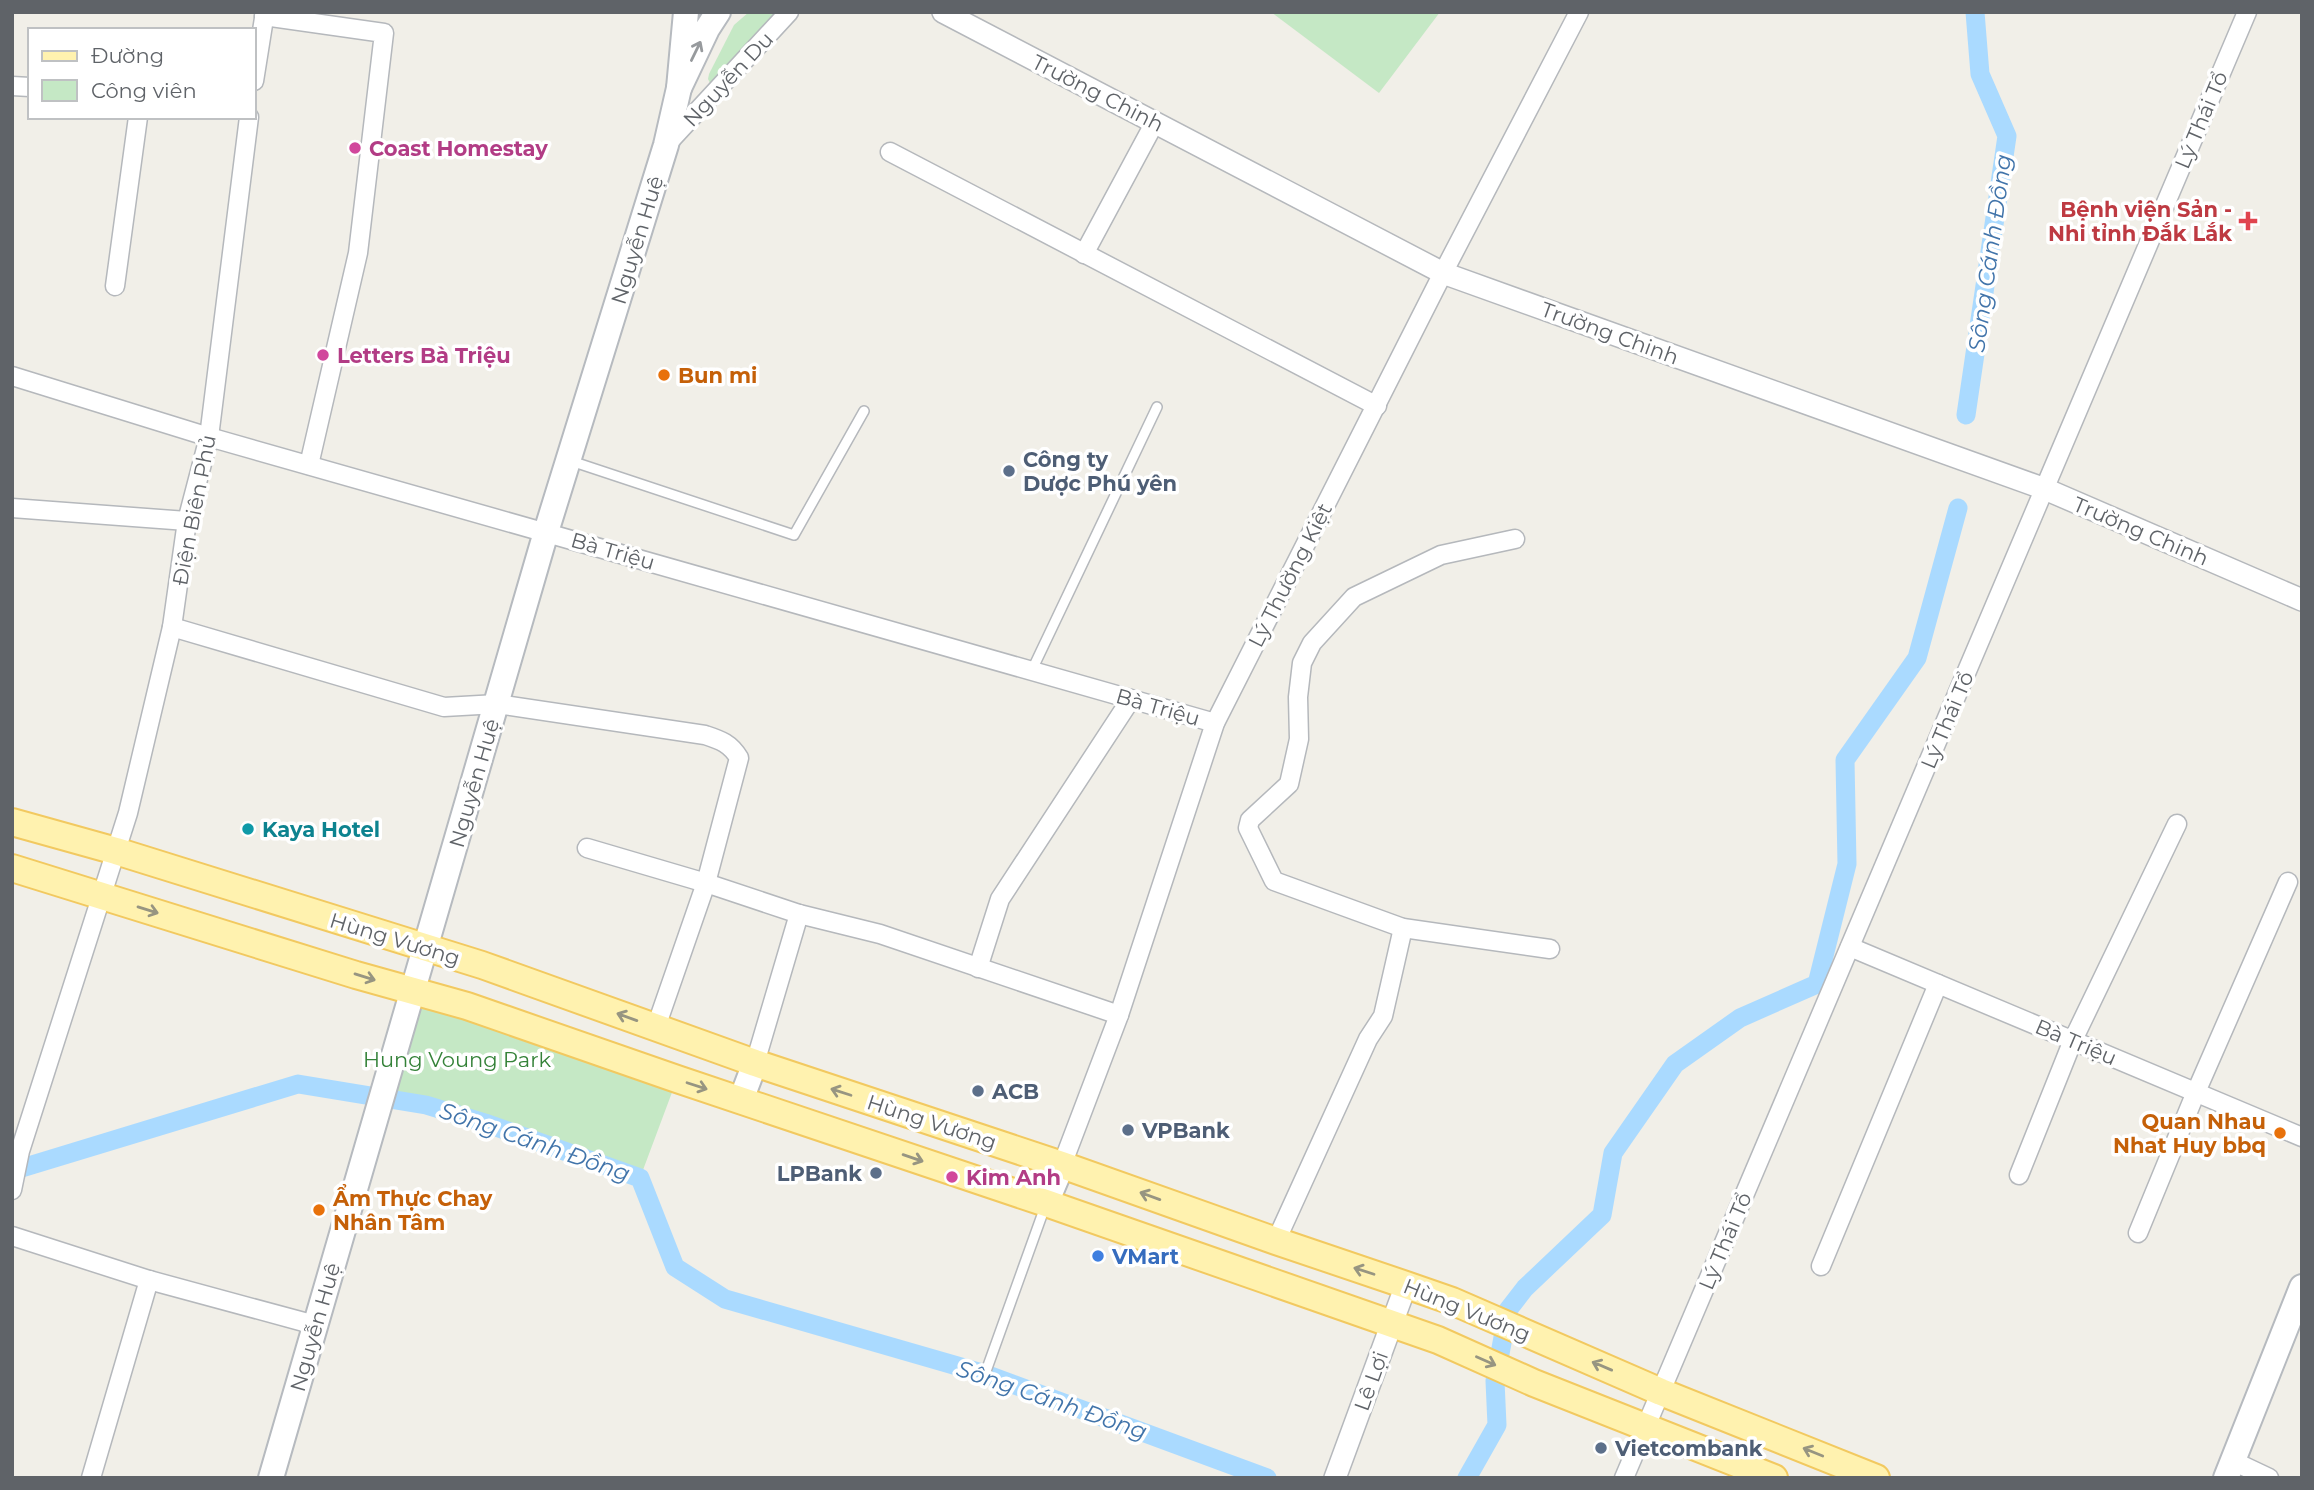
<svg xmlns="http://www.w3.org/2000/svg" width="2314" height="1490" font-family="Montserrat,sans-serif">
  <rect width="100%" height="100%" fill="#f1efe8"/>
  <g fill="#c5e8c5">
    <path d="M749 12H781L716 82 710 83 708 79 709 74 734 25Z"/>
    <path d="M1271 12H1440L1379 93Z"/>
    <path d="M414 992 677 1079 640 1178 485 1123 426 1105 382 1101Z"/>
  </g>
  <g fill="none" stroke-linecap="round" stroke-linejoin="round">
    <g stroke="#aadaff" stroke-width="19">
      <path d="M1966 415 2007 136 1980 74 1975 12"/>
      <path d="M12 1171 298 1084 426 1105 485 1123 640 1178 675 1267 725 1299 985 1374 1267 1478"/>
      <path d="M1467 1478 1497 1425 1495 1381 1508 1310 1525 1288 1602 1215 1613 1153 1675 1064 1740 1018 1817 984 1847 864 1845 760 1917 658 1958 508"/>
    </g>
    <g stroke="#b5b8bc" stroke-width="12">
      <g id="service">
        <path d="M571 461 794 535 864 411"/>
        <path d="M1032 670 1157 407"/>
        <path d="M985 1374 1046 1204"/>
      </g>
    </g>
    <g stroke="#b5b8bc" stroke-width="21">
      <g id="minor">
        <path d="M264 16 384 33 358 253 309 465"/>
        <path d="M254 81 265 12"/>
        <path d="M12 86 30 87"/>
        <path d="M666 145 789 12"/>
        <path d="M890 152 1377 406"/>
        <path d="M1084 254 1155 122"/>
        <path d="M115 286 138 117"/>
        <path d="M12 376 209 437 1215 723"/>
        <path d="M12 508 187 521"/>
        <path d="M1515 539 1441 555 1354 597 1312 643 1302 663 1298 697 1299 739 1289 784 1250 820 1248 828 1274 881 1403 928 1550 949"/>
        <path d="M172 627 444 707 497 704 705 735C720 740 730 743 739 758L706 883 656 1027"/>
        <path d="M587 848 706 883 799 914 880 934 1119 1015"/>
        <path d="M1850 947 2302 1137"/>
        <path d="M978 968 1000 899 1131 699"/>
        <path d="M755 1063 799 914"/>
        <path d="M1062 1165 1119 1015 1215 723 1443 273 1579 12"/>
        <path d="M2019 1175 2073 1040 2177 824"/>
        <path d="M12 1190 20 1151 128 813 172 627 187 521 209 437 249 117"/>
        <path d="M2138 1233 2196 1092 2288 882"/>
        <path d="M12 1236 149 1280 315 1325"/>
        <path d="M1276 1241 1368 1039 1383 1016 1403 928"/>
        <path d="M1821 1266 1938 984"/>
        <path d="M2233 1461 2269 1478"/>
        <path d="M91 1478 149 1280"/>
        <path d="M1624 1478 2247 12"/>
      </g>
    </g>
    <g stroke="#b5b8bc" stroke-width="24">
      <g id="tertiary">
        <path d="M943 12 1443 273 2045 489 2302 600"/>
        <path d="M1335 1478 1406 1285"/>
      </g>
    </g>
    <g stroke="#b6babf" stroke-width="28">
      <g id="secondary">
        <path d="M686 12 679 88 707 29 718 12"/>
        <path d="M741 1100 755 1063"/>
        <path d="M1046 1203 1062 1165"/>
        <path d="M271 1478 546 532 666 145 679 88"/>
        <path d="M2226 1478 2302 1287"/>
      </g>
    </g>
    <g stroke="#f2c960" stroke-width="30">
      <g id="primary">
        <path d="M12 822 116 851 482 965 755 1063 1062 1165 1276 1241 1406 1285 1452 1301 1661 1392 1876 1478"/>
        <path d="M12 868 356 975 467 1006 677 1079 1046 1203 1438 1340 1534 1383 1774 1478"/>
      </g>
    </g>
    <use href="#service" stroke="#fff" stroke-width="9"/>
    <use href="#minor" stroke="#fff" stroke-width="18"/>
    <use href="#tertiary" stroke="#fff" stroke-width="21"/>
    <use href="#secondary" stroke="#fff" stroke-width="24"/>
    <use href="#primary" stroke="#fff2af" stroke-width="26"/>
  </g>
  <defs><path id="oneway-shaft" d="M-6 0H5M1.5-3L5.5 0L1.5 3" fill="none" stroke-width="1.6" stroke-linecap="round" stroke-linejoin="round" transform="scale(1.75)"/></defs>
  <use stroke="#979a9d" href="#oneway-shaft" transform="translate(696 51) rotate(-64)"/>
  <g stroke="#979581">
    <use href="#oneway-shaft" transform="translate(148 910) rotate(17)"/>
    <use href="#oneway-shaft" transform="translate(365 977) rotate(17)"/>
    <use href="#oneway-shaft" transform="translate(627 1017) rotate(-160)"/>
    <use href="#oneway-shaft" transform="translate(697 1086) rotate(18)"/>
    <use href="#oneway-shaft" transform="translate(841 1092) rotate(-162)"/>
    <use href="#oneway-shaft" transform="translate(913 1158) rotate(19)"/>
    <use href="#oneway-shaft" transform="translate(1150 1196) rotate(-160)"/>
    <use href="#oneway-shaft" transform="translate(1364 1271) rotate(-162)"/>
    <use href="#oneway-shaft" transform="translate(1486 1361) rotate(24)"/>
    <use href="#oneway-shaft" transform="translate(1602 1366) rotate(-157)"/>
    <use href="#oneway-shaft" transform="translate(1813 1452) rotate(-158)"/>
  </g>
  <g fill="#d1479c" stroke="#fff" stroke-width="2.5">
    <circle cx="355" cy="148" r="7"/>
    <circle cx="323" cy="355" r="7"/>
    <circle cx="952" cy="1177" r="7"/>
  </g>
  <path fill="#e0444e" stroke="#fff" stroke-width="2.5" d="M2244.5 210.5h7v7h7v7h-7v7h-7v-7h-7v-7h7z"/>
  <g fill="#e8710a" stroke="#fff" stroke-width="2.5">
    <circle cx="664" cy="375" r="7"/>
    <circle cx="2280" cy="1133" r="7"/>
    <circle cx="319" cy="1210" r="7"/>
  </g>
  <g fill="#5c6f8a" stroke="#fff" stroke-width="2.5">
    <circle cx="1009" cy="471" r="7"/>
    <circle cx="978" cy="1091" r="7"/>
    <circle cx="1128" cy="1130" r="7"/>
    <circle cx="876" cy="1173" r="7"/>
    <circle cx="1601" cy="1448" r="7"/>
  </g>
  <circle fill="#0f9aa8" stroke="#fff" stroke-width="2.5" cx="248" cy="829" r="7"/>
  <circle fill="#3f7fe0" stroke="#fff" stroke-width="2.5" cx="1098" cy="1256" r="7"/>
  <g text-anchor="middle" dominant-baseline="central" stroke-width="7" stroke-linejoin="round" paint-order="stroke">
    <g font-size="21" fill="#5f6368" stroke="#fff">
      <text transform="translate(728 79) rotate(-47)">Nguyễn Du</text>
      <text transform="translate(1098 93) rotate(27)">Trường Chinh</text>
      <text transform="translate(2201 120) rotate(-67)">Lý Thái Tổ</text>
      <text transform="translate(637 240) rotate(-73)">Nguyễn Huệ</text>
      <text transform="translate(1610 333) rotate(20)">Trường Chinh</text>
      <text transform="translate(194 510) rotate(-79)">Điện Biên Phủ</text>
      <text transform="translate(2141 531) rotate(23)">Trường Chinh</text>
      <text transform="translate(613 551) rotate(16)">Bà Triệu</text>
      <text transform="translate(1290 575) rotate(-63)">Lý Thường Kiệt</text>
      <text transform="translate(1158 707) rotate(16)">Bà Triệu</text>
      <text transform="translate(1947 720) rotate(-67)">Lý Thái Tổ</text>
      <text transform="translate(474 783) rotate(-74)">Nguyễn Huệ</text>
      <text transform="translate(395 939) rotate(17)">Hùng Vương</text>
      <text transform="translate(2076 1042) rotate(23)">Bà Triệu</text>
      <text transform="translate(932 1122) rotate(18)">Hùng Vương</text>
      <text transform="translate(1725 1241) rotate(-67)">Lý Thái Tổ</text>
      <text transform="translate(1467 1310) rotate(22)">Hùng Vương</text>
      <text transform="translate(315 1327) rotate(-74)">Nguyễn Huệ</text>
      <text transform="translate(1371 1381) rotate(-70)">Lê Lợi</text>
    </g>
    <g font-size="21" font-weight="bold" fill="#b23c85" stroke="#fff" text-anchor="start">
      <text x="369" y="148">Coast Homestay</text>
      <text x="337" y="355">Letters Bà Triệu</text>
      <text x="966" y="1177">Kim Anh</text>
    </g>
    <g font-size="21" font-weight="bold" fill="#be3a42" stroke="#fff" text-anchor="end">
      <text x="2232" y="209">Bệnh viện Sản -<tspan x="2232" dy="24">Nhi tỉnh Đắk Lắk</tspan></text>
    </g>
    <g font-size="21" font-weight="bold" fill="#c56008" stroke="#fff" text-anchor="start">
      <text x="678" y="375">Bun mi</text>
      <text x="2266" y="1121" text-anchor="end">Quan Nhau<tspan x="2266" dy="24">Nhat Huy bbq</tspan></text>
      <text x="333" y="1198">Ẩm Thực Chay<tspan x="333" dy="24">Nhân Tâm</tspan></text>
    </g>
    <g font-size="21" font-weight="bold" fill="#4e5e75" stroke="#fff" text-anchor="start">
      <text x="1023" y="459">Công ty<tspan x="1023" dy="24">Dược Phú yên</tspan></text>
      <text x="992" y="1091">ACB</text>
      <text x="1142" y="1130">VPBank</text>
      <text x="862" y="1173" text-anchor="end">LPBank</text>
      <text x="1615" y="1448">Vietcombank</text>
    </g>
    <g font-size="21" font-weight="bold" fill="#0d838f" stroke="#fff" text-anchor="start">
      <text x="262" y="829">Kaya Hotel</text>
    </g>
    <g font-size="21" fill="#348238" stroke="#fff">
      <text x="457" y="1059">Hung Voung Park</text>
    </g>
    <g font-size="21" font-weight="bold" fill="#366cbe" stroke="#fff" text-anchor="start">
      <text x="1112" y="1256">VMart</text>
    </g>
    <g font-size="23" font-style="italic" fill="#4174aa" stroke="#fff">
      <text transform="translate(1990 253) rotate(-82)">Sông Cánh Đồng</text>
      <text transform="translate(535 1142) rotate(19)">Sông Cánh Đồng</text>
      <text transform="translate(1052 1400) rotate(19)">Sông Cánh Đồng</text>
    </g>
  </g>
  <rect width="2314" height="1490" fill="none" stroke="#5f6368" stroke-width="28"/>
  <rect x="28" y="28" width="228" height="91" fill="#ffffff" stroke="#bfc1c3" stroke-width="2"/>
  <rect x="42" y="51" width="35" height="10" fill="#fff2af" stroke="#bfc1c3" stroke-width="2"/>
  <text x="91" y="63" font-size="21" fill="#5f6368">Đường</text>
  <rect x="42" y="80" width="35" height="21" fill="#c5e8c5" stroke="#bfc1c3" stroke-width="2"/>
  <text x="91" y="98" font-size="21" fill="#5f6368">Công viên</text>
</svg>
